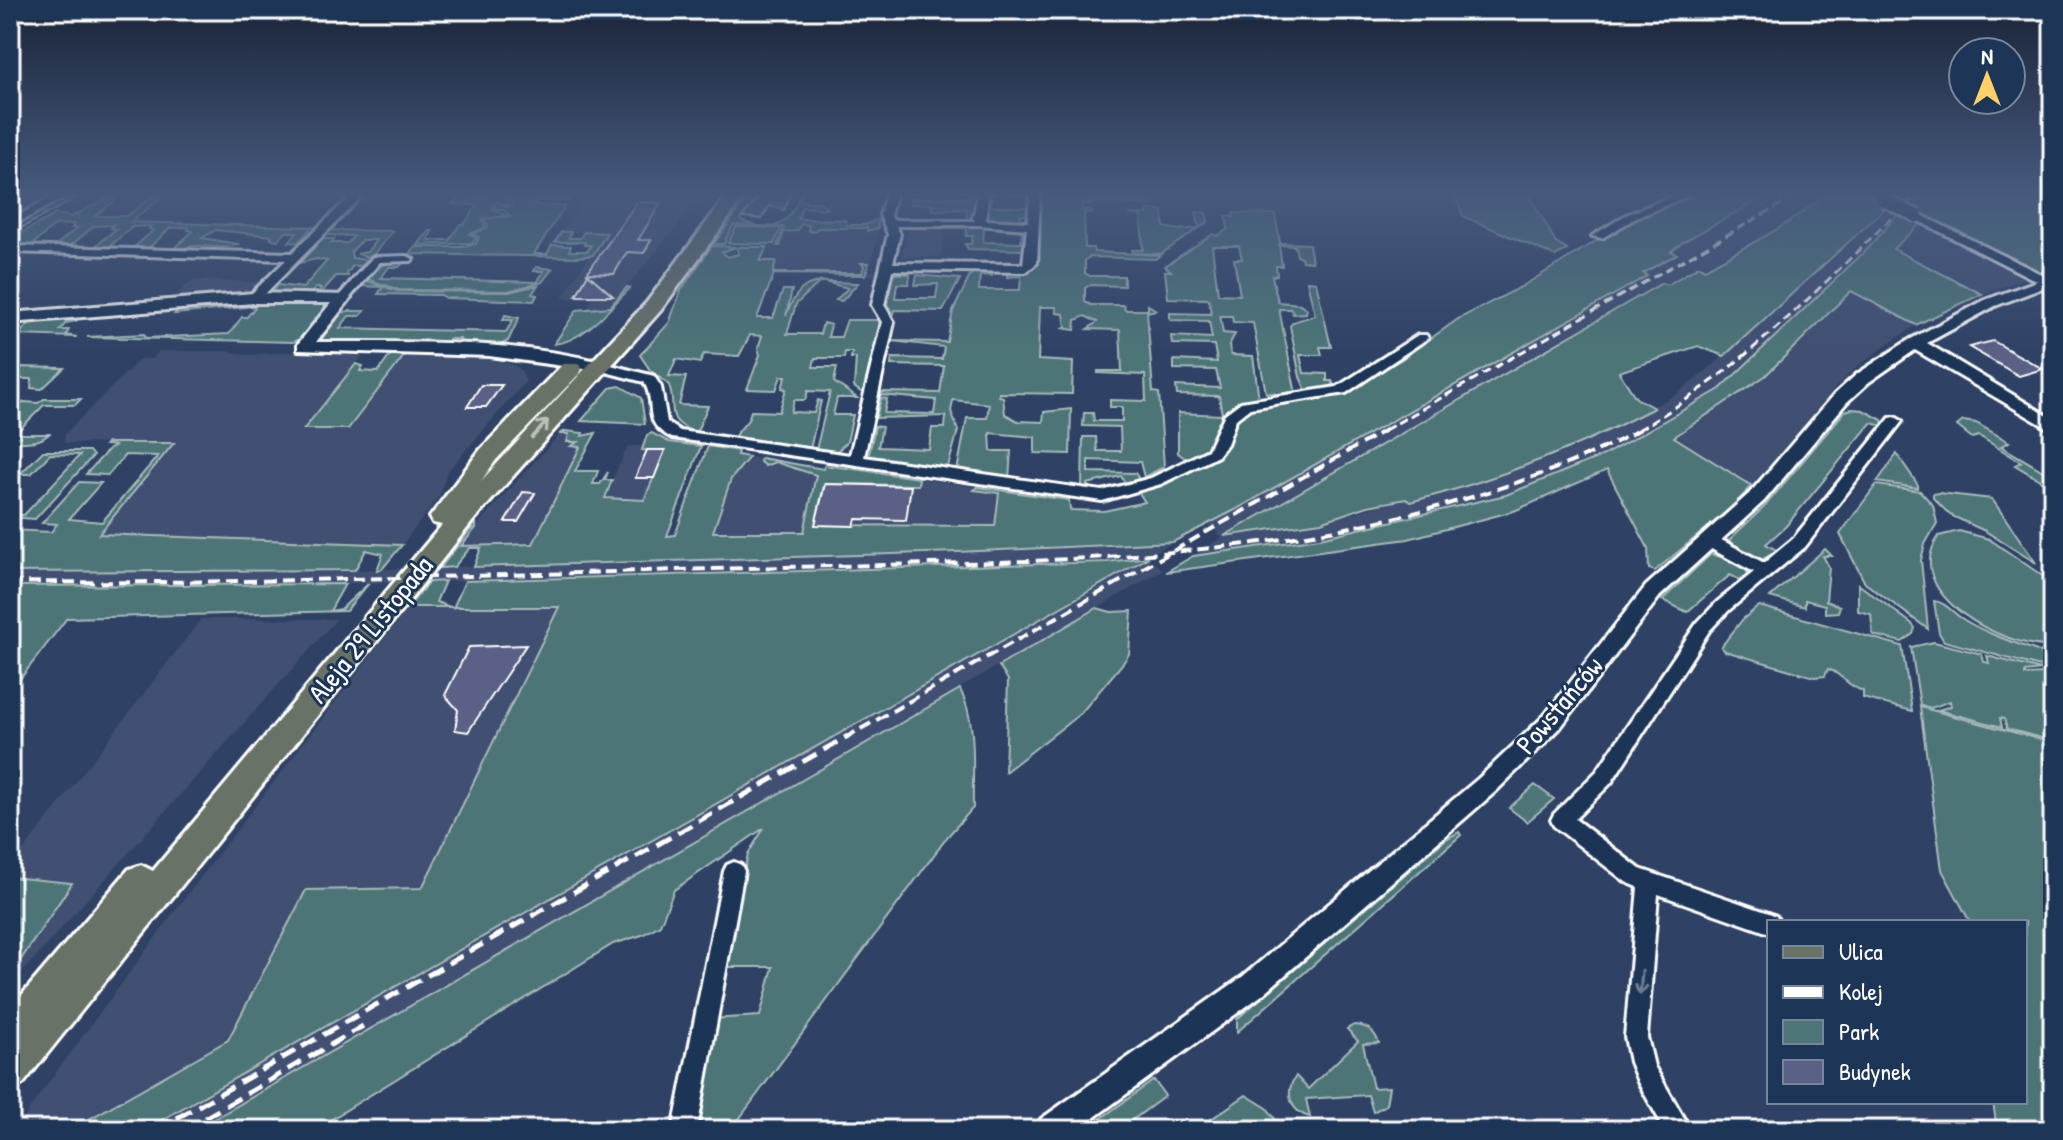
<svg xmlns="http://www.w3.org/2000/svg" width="2063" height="1140" font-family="'Patrick Hand',sans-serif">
  <rect width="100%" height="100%" fill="#2f4265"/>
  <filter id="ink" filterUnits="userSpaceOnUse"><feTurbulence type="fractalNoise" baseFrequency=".0125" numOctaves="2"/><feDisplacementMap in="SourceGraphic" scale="16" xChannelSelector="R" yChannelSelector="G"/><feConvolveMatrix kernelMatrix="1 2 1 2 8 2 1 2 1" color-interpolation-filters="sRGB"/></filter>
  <g filter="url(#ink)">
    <g fill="#404f72">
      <path d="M588 194H704L610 307H588L592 298H562L588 258 577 257 578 254 593 255 606 233 561 232Z"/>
      <path d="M1769 194H1825L1803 214 1722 262 1705 269 1698 266 1666 285 1662 283 1229 535 1321 522 1551 458 1583 444 1677 394 1724 356 1900 194H1923L1898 214 1863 253 1720 389 1603 456 1506 495 1418 517 1320 538 1193 556 1222 537 1207 524 1676 255 1670 252 1682 243Z"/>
      <path d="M789 224 881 225 869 269 879 275 772 274 775 261H716L733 225 788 227Z"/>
      <path d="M1920 224 2020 272 2026 278 1982 294 1893 249Z"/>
      <path d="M909 228 946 229 940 257H901Z"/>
      <path d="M193 280 259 282 247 294 170 300Z"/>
      <path d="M1852 290 1916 325 1859 365 1835 388 1752 486 1673 437 1765 376Z"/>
      <path d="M159 351H230L246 355 283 352 364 354 305 428 348 429 404 356 485 358 512 364 521 370 526 381 447 472 439 497 402 545 98 534 173 444 64 443 65 434 140 359H152Z"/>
      <path d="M572 433 578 438 594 434 536 544 458 546 560 434Z"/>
      <path d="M645 437 669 442 629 538 584 541 628 446H641Z"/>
      <path d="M736 455 823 469 825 465 999 490 995 530 941 534 712 532Z"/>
      <path d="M1173 542 1146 557 1163 570 195 1130H144L1145 559 465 581 157 587 10 586V572L355 570 957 552Z"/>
      <path d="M559 606 422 888 306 890 229 1040 70 1130H18L32 1105 181 903 408 607Z"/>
      <path d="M201 619H337L10 986V976L72 883 10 877V868Z"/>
    </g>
    <g fill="#4d7477" stroke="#a6babb" stroke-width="2" fill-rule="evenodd">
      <path d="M162 194H165L131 222 312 227 299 241 304 243 289 242 297 232H286L278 240 271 239 272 236 216 230 202 238 238 244C229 250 211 246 197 246 187 246 181 250 172 250L193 231 188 230 189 227 170 228 148 249H132L154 230 149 229 151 226 132 227 108 248H93L116 229 111 228 113 225 94 226 69 247 55 246 77 228H72L74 224 55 225 31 246 10 245V239L56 214 71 217 110 197 116 200 95 216H127L153 196Z"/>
      <path d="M488 194H508V205L495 201 507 207 512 205 510 194H573L568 201 538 200 534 205 565 206 534 254H547L552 245 571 246 569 251H588L591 245H584L585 242H555L561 232H571L569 238H580L584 232 607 233 593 255 577 257 409 254 416 247H464L476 244 479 237 473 234 488 227 484 219 510 216 503 209H496L494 201 493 209 507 216 482 219 485 228 469 234 476 238 473 243 418 245 429 231H432L428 240H450L460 224H464L478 205 452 204 459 196 486 197Z"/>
      <path d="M751 194H761L740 220C773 235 788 226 801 194H803L801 199 806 202H821L827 209 802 207 798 219 845 220 847 225H866L878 219V228L867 231V228H818L813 232 808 230 809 225 801 224 797 231 784 232 780 246H777L784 227 733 225 724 244H714Z"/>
      <path d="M970 194H979L976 221H966L967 209 932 210V204H910L911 198 969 197Z"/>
      <path d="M987 194H1001L992 195 991 206 1027 207 1028 195 1006 194H1030L1028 215H1020L1021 219H1028V223L1025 224V220H996L995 223 983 219Z"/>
      <path d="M1040 194 1144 198 1154 195 1153 205 1094 202 1090 205 1082 202 1083 211 1089 209 1092 213H1084L1085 248H1093L1094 252 1161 255 1155 259 1090 257 1085 260V273L1090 276H1124V286L1090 285 1085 288V302L1091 305H1124L1125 310H1148V305L1156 310 1147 312 1153 392 1159 393 1164 467 1144 477 1140 462 1088 460V472L1135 473 1139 479 1125 483 1121 476 1087 484 1090 491 1082 488 1083 437H1096L1097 451H1121L1120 427 1083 426 1084 413H1093L1094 421H1122V407H1110V400L1146 401 1145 375 1098 373V371H1122L1120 330 1088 329 1097 322 1085 316 1076 320 1075 330 1062 328 1066 327 1064 314 1057 313 1056 307H1040L1038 360 1073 362 1072 394 999 393V396L1003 397 1005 414 1018 421 1043 422 1044 412 1071 409 1070 454 1035 453V437L990 433 991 451H1011L1009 479 957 471 967 418H987L989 404 953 400 951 411 958 431 947 470 868 459 875 426 882 427 878 447 929 449 932 428H945L946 416 876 418 881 398 887 399 884 413 934 414 936 400 881 395 882 392 940 393 944 366 891 365 892 358 942 359 944 347 892 341 947 342 953 311 972 272H992V276L980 275 979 290H1020L1021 276 1007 277V271H1028L1035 265Z"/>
      <path d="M1454 194H1529L1556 243 1567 250 1555 256 1463 216Z"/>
      <path d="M1696 194H1769L1683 242 1671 251 1677 254 1643 273 1647 276 1235 510 1173 542 957 552 474 567 481 548H470L454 567 440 568 476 523V528L461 546 533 544 580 447 571 446 578 442H567L569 434H559L566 431 583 433 582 436 596 433 575 471H598L593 484H600L608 472 605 480H612L605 498 644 500 665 451 642 450 647 435 652 433 669 442 701 446 667 536 675 535 708 446 738 451 737 455 749 457 731 479 713 532H804L816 475 775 462 765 466 760 462 761 458 823 469 825 465 919 478 918 485 824 484 815 525 995 526 999 493 974 490 978 487 1069 500 1070 510 1104 511 1145 502 1137 490 1165 482 1212 459 1235 418 1244 410 1260 405 1324 398 1348 390 1402 359 1458 319 1521 287 1624 224Z"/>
      <path d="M1825 194H1867L1889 205 1724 356 1698 346 1619 372 1636 398 1654 408C1575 449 1496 480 1410 502L1406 499 1368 506 1321 522 1224 536 1662 283 1667 285 1699 266 1705 269C1745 246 1789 227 1825 194Z"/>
      <path d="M1923 194H2053V271L2048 274 2036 272 1906 207Z"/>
      <path d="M1148 210 1163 211 1164 227 1178 230 1199 228 1196 212 1206 213 1208 222 1161 254 1132 253V250H1143L1141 216 1129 214H1147Z"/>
      <path d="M1901 211 1920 224 1893 249 1982 294 1916 325 1851 291 1765 376 1674 437 1752 486 1731 508 1655 571 1649 569 1648 548 1607 470 1514 511 1408 539 1166 572 1193 556 1320 538 1506 495 1604 455 1720 389 1863 253Z"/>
      <path d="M1233 213 1275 214 1280 243 1309 244 1312 262 1302 261 1301 257 1297 256 1295 246 1279 245 1282 266H1276L1277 275 1272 276 1278 302 1300 304 1307 309 1306 313 1293 314 1291 309H1279L1296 394 1275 396 1274 393H1266L1253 323 1233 322 1232 316H1220L1223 333 1235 334 1229 345 1231 355 1253 356 1259 399 1232 408C1215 426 1216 456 1186 459L1178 453V413L1222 415 1219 396 1177 395 1176 386 1220 388 1216 370 1174 369V360L1217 362 1214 345 1172 344 1171 336 1212 338 1209 321 1170 320V313L1211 314 1209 299 1168 298 1165 271H1171L1165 266 1213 234 1217 236 1228 229 1226 216 1234 217ZM1212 246H1239L1242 259H1234L1240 295 1218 294Z"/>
      <path d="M946 224H974L984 228 983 242 1021 243 1022 230 998 229H1023L1024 250 968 249 965 244H971L973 236H966L967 228H945Z"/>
      <path d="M736 227 781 228 774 244 728 243Z"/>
      <path d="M330 230 393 231 371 258 357 254 367 252 376 240H362L351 252 352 258 369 260 342 293H339L362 266H353L347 273 348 276H336L321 293H318L321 288H316L311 293H270L278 285 303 288 327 261 317 259 299 263 322 239H334L331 243H348L354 236 325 235Z"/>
      <path d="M712 246 736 247 722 252 728 257 739 254 737 249 740 247H767L760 261H776L773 273H862L864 266 861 263H869L865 275 774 274 757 318H773L783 290H792L786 316C802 272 820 283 858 283L842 301 836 300 848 288 821 281 796 304 787 334H820L823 323 831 325 828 337H841L847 320H881L864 394 854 387 856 358H851L852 352H845L844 358H815L813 367H837L834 382 857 398H837L833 415H853L847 442 836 452 816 450 830 392 808 391 805 400H794L791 412 814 413 818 400 821 401 810 449 734 437 748 420 751 411 779 412 786 389 782 388 786 376H781L776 390 747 389 760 355 758 348 762 336 750 335 739 356 704 354 700 363 676 359 669 376 686 377 679 405 708 406 696 433C662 419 678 411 669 385L650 370 640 355 669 323 681 290Z"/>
      <path d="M389 263H403L399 267H389L381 278 537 282 544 271H534L536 267 552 269 542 282 508 291 399 290 368 279 381 266Z"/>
      <path d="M893 274H910L909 284H897L895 298H936L938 284 915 285 917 275 960 279 943 311 895 310 894 314 887 304Z"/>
      <path d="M367 281 397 291 509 292 538 285 532 294 537 295 534 301 446 298 441 295 378 294 383 287 363 286Z"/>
      <path d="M1307 281 1316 282 1331 347H1320L1322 355H1300L1304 373 1327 374V381H1332L1335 387 1307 393 1300 377 1290 326 1293 322 1315 315Z"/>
      <path d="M627 287 630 288C610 308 583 342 554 344L577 310 610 307Z"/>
      <path d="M270 300 316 302 326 307 305 338 293 342 87 337 144 334 146 338 229 334 242 317H247L256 306 175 314 181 309Z"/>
      <path d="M348 311H365L360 316H349L340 328 506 332 513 320H503L505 315 519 318 508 341 502 344H458L460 339H449L446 344 320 341 342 313Z"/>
      <path d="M79 317 76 321 66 323 60 330H69L66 335 77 337 18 335 32 321Z"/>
      <path d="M391 354 404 356 348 429H304L356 364 363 366 360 371 378 372Z"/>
      <path d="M15 367 64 368 42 389 31 388 32 379H21L10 384V371Z"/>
      <path d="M620 386 641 398 645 424 581 421 610 388Z"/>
      <path d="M44 399H81L75 405H44L15 434H49C38 444 24 442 10 442V414L24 402 38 403Z"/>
      <path d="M1852 409 1863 410 1882 420 1883 426 1871 423 1786 526 1766 544 1778 551 1761 560 1736 550 1738 548 1729 540 1765 506 1845 411Z"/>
      <path d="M1963 421 1976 423 2009 442 2001 446 2053 477V482H2043L2015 465 2021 462 1979 436 1972 438 1957 426Z"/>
      <path d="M107 443H174L99 534 402 545 382 569 377 570 383 554 366 550 355 570 10 572V530L51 532 57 524 42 523 79 482 101 483 69 519 102 522 158 456 125 455 108 475 86 474 109 449 116 446 105 445Z"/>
      <path d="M43 451H89L93 456 35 519 10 517V515H24L80 455 50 454 31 474H20Z"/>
      <path d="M1897 454 1918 485V488L1877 482Z"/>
      <path d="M1876 485 1920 491 1933 505 1937 523 1925 544 1921 560 1928 629 1865 583 1840 534Z"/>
      <path d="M1939 493 1992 499 2036 563 1985 531 1950 515 1933 498V494Z"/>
      <path d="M1959 531 1989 539 2053 583V646C2006 649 1898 594 1939 536Z"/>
      <path d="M1825 549 1832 556H1823L1829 567 1826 601 1840 606 1838 612 1825 613V605L1805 600V607L1770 597Z"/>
      <path d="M1711 554 1728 559 1730 557 1744 565 1748 574 1742 581 1730 575 1687 612 1662 600Z"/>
      <path d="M1149 557 144 1130H70L228 1040 306 890 422 888 559 607H408L429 582 445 581 436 602 453 608 465 581 1107 562Z"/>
      <path d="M369 583 346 611 67 618 10 692V586L345 584 330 611 341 609Z"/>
      <path d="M1858 584 1911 623 1915 628 1913 634 1902 642 1873 635 1871 614 1858 611Z"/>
      <path d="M1934 601C1945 602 1952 612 1961 618 1986 634 2013 642 2040 652L2045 664 2040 667 1944 641 1939 633Z"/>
      <path d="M1759 606 1902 646 1912 711 1863 698V691C1846 686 1840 672 1828 669L1825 676 1814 677 1725 651 1721 647 1743 619Z"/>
      <path d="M1097 608 1111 612 1132 611 1129 654 1123 663 1081 713 1005 772 1008 680 999 666Z"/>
      <path d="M1934 642 1982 654 1984 662 1989 663 1987 656 2041 670 2025 672V675L2046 674 2053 692V741L2007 729 2004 719 2000 718 2002 727 1938 710 1951 706 1950 701 1931 708 1920 705 1911 647Z"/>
      <path d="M960 689C978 725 972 768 973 808L948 836 731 1130H691L711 1019 760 1016 773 967H721L748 854 764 828 674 890 660 925 642 935 613 944 314 1130H195Z"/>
      <path d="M1920 707 2053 743V1130H1997L1993 1102H2025V922H1970L1942 870Z"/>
      <path d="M1535 785 1554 799 1527 822 1509 808Z"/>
      <path d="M1459 832 1461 835 1237 1032V1019L1446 839Z"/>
      <path d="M10 877 72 883 10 976Z"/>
      <path d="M1354 1025C1368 1026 1374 1030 1379 1043L1363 1044 1373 1088 1389 1087 1386 1105 1373 1112 1368 1095 1306 1099 1310 1117C1290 1112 1284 1092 1296 1076L1308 1089 1358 1041 1347 1029Z"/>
      <path d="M1154 1080 1165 1096 1119 1130H1085Z"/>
      <path d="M1246 1095 1267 1108 1283 1130H1213L1207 1122Z"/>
    </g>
    <g fill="#5a6086" stroke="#fff" stroke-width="2">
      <path d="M761 194H790L784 210 770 206 761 219 742 217Z"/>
      <path d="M637 202 661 203 638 240H651L644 253 627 252 614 274 587 273Z"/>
      <path d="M588 274 613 296H576Z"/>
      <path d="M1993 341 2043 369 2019 376 1969 347Z"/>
      <path d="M481 385H502L486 407H467Z"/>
      <path d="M647 450H665L654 478H635Z"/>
      <path d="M825 484 911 486 906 520 856 519 854 526 815 525Z"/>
      <path d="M523 492 535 493 518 522H505Z"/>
      <path d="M526 645 468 732 455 730 458 710 445 695 469 647Z"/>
    </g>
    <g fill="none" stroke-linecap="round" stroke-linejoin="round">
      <g stroke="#fff" stroke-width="6">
        <path id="pedestrian" d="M939 221H982L986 223 982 225H939Z"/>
      </g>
      <g stroke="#fff" stroke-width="6">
        <g id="minor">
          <path d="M58 194H71L10 227V220Z"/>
          <path d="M353 194H364L258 301 254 302 248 298 250 295 286 260 10 252V246L292 253Z"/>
          <path d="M886 194H896L890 215 893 220H942L948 223 942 226H896L900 234 893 263 1023 264 1027 229 978 225 973 218 978 194H988L986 220 1028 222 1030 194H1040L1037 263 1026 272 892 270 884 305 894 322 864 457 1102 491 1151 478 1208 450 1225 414 1241 402 1337 387 1418 335H1426L1428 338 1346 393 1250 408 1236 419 1227 444 1218 456 1161 484 1102 501 672 438C640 422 658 406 644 382L594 369 592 366 599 362 654 376 661 387 667 422 680 431 850 455 882 322 872 305 888 234 880 215Z"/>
          <path d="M1677 194H1691L1634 219 1602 238 1592 236 1626 215Z"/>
          <path d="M1917 213 2053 280V289L1913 218V214Z"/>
          <path d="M407 256 413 259 411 261 380 262 347 301H339L337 298 373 257Z"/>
          <path d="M1895 417 1902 421 1900 424 1805 547 1729 610 1709 631 1611 783 1575 819 1640 869 1769 913 1776 916 1779 922H1769V933L1658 894 1647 1037 1654 1066 1691 1130H1665L1638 1082 1630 1062 1625 1037 1638 887 1626 882 1554 826 1551 820 1554 814 1597 771 1697 623 1717 602 1754 572 1702 544 1700 540 1702 536H1714L1764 563 1793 539 1890 418Z"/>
          <path d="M734 862 741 865 744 871 697 1130H673L724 871 727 865Z"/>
        </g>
      </g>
      <g stroke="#fff" stroke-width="6">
        <g id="tertiary">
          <path d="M2053 275V284L1995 306 1927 343 2053 419V431L1915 350 1869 382 1847 402 1764 501 1660 596 1560 728 1495 792 1262 995 1077 1130H1037L1041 1119 1242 977 1479 778 1544 716 1646 586 1750 493 1835 394 1857 374 1909 340 1985 300Z"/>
          <path d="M254 293 348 295 351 298 316 342C412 342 511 339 605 363L607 366 599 371 489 356 298 350V344L331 303H254L10 323V313Z"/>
        </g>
      </g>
      <g stroke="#fff" stroke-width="6">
        <path id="primary" d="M728 194H746L661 310 473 521 23 1084 10 1090V1009L129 869 141 865 153 871 442 525 433 523 430 517 480 450 563 364H579L582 369 579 374 496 460 481 481 647 302Z"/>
      </g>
      <use href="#pedestrian" fill="#1d3557" fill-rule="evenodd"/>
      <use href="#minor" fill="#1d3557" fill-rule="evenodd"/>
      <use href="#tertiary" fill="#1d3557" fill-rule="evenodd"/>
      <use href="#primary" fill="#697266" fill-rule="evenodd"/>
      <path stroke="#fff" stroke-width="2" d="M10 234 83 194"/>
      <g stroke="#fff" stroke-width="3" stroke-dasharray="9 5" stroke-linecap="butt">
        <path d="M1385 430 1799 194"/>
        <path d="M1638 430C1745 369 1829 278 1916 194"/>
      </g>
      <g stroke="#fff" stroke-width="4" stroke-dasharray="12 6" stroke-linecap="butt">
        <path d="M10 582C256 584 502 575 749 568 988 561 1234 568 1465 499 1526 481 1587 459 1642 428"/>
        <path d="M845 738 1389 428"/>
      </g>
      <g stroke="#fff" stroke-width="5" stroke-dasharray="16 8" stroke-linecap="butt">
        <path d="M156 1130 848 736"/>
        <path d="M184 1130 363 1026"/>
      </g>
      <g stroke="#fff" stroke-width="17" stroke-linecap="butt">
        <path id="minor-bridge" d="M1882 199 1917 216"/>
      </g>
      <use href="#minor-bridge" stroke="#1d3557" stroke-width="12"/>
    </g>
    <defs><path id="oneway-shaft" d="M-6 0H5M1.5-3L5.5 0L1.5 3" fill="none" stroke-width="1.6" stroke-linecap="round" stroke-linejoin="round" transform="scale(2)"/></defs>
    <use stroke="#bcc0ba" href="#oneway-shaft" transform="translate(540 429) rotate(-48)"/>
    <use stroke="#6c7c92" href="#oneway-shaft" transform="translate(1641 983) rotate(95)"/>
  </g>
  <linearGradient id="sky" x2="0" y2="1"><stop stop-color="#1a2438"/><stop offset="0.55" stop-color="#475a7e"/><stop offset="1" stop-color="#475a7e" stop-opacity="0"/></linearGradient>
  <rect width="2063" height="353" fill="url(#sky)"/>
  <g text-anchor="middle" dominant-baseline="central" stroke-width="6" stroke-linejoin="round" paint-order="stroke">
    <g font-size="28" fill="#fff" stroke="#1d3557">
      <text transform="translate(370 629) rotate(-51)">Aleja 29 Listopada</text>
      <text transform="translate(1559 705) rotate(-50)">Powstańców</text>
    </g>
  </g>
  <rect width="2063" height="1140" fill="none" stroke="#1d3557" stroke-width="40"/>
  <rect x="20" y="20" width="2023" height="1100" fill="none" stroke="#fff" stroke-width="3" filter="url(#ink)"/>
  <rect x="1767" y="920" width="260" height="184" fill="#1d3557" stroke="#77869a" stroke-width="2"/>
  <rect x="1783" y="946" width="40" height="12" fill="#697266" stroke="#77869a" stroke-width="2"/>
  <text x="1839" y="960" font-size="24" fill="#ffffff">Ulica</text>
  <rect x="1783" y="986" width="40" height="12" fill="#ffffff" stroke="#77869a" stroke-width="2"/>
  <text x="1839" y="1000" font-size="24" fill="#ffffff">Kolej</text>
  <rect x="1783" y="1020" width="40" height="24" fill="#4d7477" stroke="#77869a" stroke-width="2"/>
  <text x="1839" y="1040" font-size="24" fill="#ffffff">Park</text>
  <rect x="1783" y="1060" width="40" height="24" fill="#5a6086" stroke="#77869a" stroke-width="2"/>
  <text x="1839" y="1080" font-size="24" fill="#ffffff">Budynek</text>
  <g transform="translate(1987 76)"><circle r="38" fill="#1d3557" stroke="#77869a" stroke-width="2"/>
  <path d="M0-6L14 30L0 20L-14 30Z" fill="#ffd166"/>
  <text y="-12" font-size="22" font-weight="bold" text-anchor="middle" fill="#ffffff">N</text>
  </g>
</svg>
